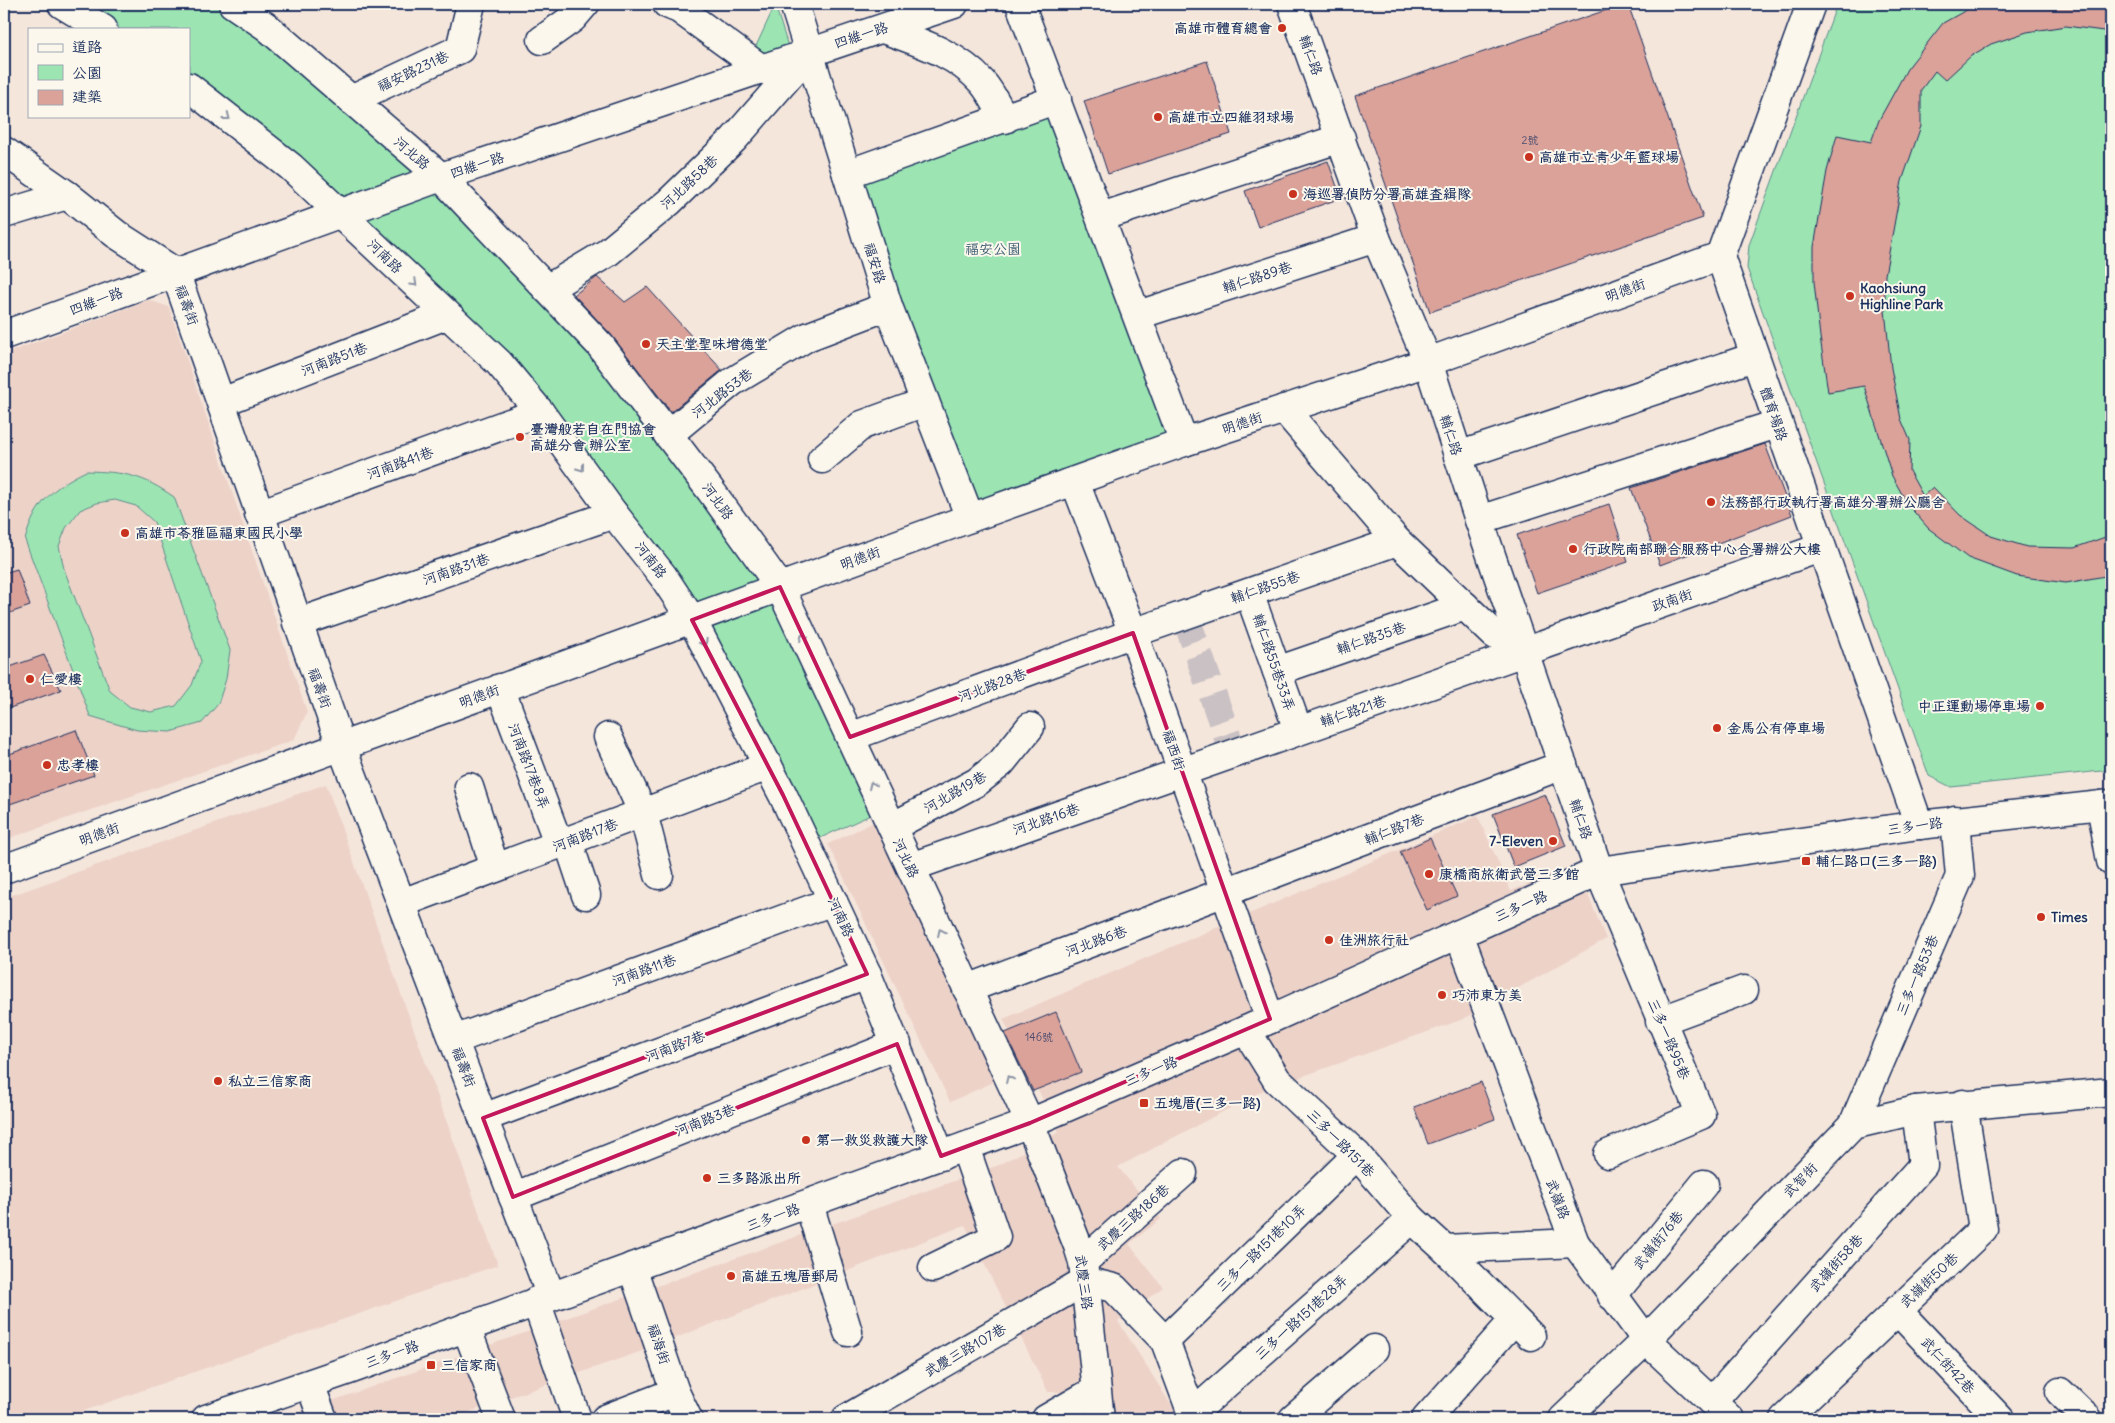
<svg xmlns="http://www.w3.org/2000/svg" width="2115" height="1423" font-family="Delius,'LXGW WenKai TC',sans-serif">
  <rect width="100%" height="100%" fill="#f5e6dc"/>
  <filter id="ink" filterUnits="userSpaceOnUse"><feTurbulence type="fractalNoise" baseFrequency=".02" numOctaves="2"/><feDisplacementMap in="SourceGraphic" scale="10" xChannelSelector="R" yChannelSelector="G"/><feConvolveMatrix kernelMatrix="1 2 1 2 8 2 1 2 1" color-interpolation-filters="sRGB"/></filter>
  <g filter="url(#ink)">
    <g fill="#edd2c8">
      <path d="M149 300 169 307 307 712 294 740 4 840V354Z"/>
      <path d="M326 784 498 1265 61 1419H4V898Z"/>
      <path d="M1478 816 1511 891 1576 865 1606 939 1461 1020 1264 1090 1118 1167 1161 1219 1129 1244 1163 1287 1118 1321 1180 1419H1069L1066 1392H1048L965 1225 645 1350 449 1419H281L999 1165 1059 1132 1003 1019Z"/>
      <path d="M876 821 998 1080 950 1102 828 844Z"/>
    </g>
    <g fill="#9ce5b3" stroke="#5c8a88" fill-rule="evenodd">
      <path d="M78 4H218L262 33 425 174 591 348 768 586 879 811 816 840 789 785 675 569 517 368 189 79V29H117Z"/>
      <path d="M1837 4H2111V770L1951 787 1929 776 1747 268 1749 245Z"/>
      <path d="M775 5 788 46 751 57Z"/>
      <path d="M1054 108 1173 436 974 507 855 179Z"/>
      <path d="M86 471C125 472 142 475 174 497L230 650 226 679 218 704 202 723 170 732 137 730 90 716 25 540C35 503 53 487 86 471ZM115 500 136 506 154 522 201 661 192 685 176 706 151 712 130 707 110 691 64 569 59 546 66 528 80 510 97 503Z"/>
    </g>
    <g fill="#dba29a" stroke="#1b2f5e">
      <path d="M1624 4H1628L1703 218 1430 312 1355 96Z"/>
      <path d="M1977 4H2111V32L2066 26 2027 32 1991 44 1971 56 1945 80 1935 71 1921 90V126L1902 181 1885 275V310L1891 368 1901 419 1910 440 1909 471 1923 496 1933 487 1960 515 1991 536 2027 547 2074 548 2111 535V575L2066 583 2017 576 1968 558 1928 528 1908 505 1892 476 1864 386 1828 392 1820 337 1814 282V247L1827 171 1837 135 1871 142 1879 120 1907 69 1943 23Z"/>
      <path d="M1207 61 1231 134 1108 174 1084 101Z"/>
      <path d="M1328 161 1341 198 1258 227 1245 191Z"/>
      <path d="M597 277 625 302 647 287 722 370 671 412 612 336 574 295Z"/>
      <path d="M1765 444 1792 515 1660 565 1631 488Z"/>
      <path d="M1609 504 1628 562 1537 593 1517 535Z"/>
      <path d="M17 569 30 606 4 615V573Z"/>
      <path d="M44 655 61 690 4 710V669Z"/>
      <path d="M76 730 94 775 4 806V756Z"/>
      <path d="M1545 794 1566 846 1514 867 1493 814Z"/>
      <path d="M1430 838 1457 896 1427 910 1400 852Z"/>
      <path d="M1056 1012 1081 1072 1033 1091 1005 1033Z"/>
      <path d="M1481 1082 1495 1119 1428 1144 1414 1107Z"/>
    </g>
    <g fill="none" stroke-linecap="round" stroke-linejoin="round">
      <path stroke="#c9c1c3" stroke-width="28" stroke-dasharray="28 14" stroke-linecap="butt" d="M1185 615 1233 753"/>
      <g stroke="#1b2f5e" stroke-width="31">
        <g id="minor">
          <path d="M62 4 103 29"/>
          <path d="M233 4 267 27 441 177 600 345 711 491 780 587 1030 1123 1078 1246 1083 1262 1100 1419"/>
          <path d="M667 4 679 9 763 70"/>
          <path d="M794 4 888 306 970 518"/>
          <path d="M1020 4 1184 442"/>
          <path d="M1292 4 1376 238 1428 362 1479 520 1599 871 1701 1115 1608 1154"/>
          <path d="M1811 4 1720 256 1919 825"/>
          <path d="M883 29C918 42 956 53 982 82 991 92 998 107 1005 119"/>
          <path d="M542 40 573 18 585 4"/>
          <path d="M189 87 291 167 499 363 540 412 614 514 663 576 692 620 783 795 867 974 941 1156"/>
          <path d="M351 100 460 49 471 4"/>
          <path d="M4 151 67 195 116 234 175 272 341 745 551 1296"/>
          <path d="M847 174 1057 99"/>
          <path d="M4 214 67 195"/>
          <path d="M1101 217 1341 138"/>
          <path d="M547 289 607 253 669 202 734 139 808 54"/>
          <path d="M1138 315 1376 238"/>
          <path d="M4 335 441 177 954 4"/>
          <path d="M222 402 446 315"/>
          <path d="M1284 409 1397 541 1494 634 1524 652"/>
          <path d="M668 435 732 382 807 337 888 306"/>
          <path d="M1458 456 1754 357"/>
          <path d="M822 459 862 425 925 402"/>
          <path d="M1075 482 1133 633 1270 1019"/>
          <path d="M259 514 540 412"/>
          <path d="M1479 520 1777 424"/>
          <path d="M1249 593 1298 730"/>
          <path d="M297 623 614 514"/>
          <path d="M1277 671 1465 606"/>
          <path d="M500 688 559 845"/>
          <path d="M608 737 643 813 659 875"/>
          <path d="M850 737 1133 633 1397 541"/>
          <path d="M469 787 495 868"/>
          <path d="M2101 805 2111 861"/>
          <path d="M892 827 977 782 1001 763 1030 727"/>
          <path d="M568 841 586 895"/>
          <path d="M911 867 1820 548"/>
          <path d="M4 869 970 518 1184 442 1428 362 1720 256"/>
          <path d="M402 903 768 766"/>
          <path d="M1459 934 1575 1243 1646 1340 1730 1419"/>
          <path d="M967 989 1563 765"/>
          <path d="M1660 1021 1744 990"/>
          <path d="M1246 1030 1277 1080 1357 1155 1412 1219 1445 1249 1531 1336"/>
          <path d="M454 1040 833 901"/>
          <path d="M483 1118 867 974"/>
          <path d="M1853 1125 1960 876 1955 820"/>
          <path d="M513 1197 897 1044"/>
          <path d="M809 1204 848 1332"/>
          <path d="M1445 1249 1575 1243"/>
          <path d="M1083 1262 1183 1173"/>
          <path d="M632 1267 675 1392 688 1419"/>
          <path d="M933 1268 996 1237 965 1147"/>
          <path d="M1612 1296 1704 1184"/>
          <path d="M536 1301 577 1419"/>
          <path d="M1897 1310 2000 1419"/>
          <path d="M466 1327 501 1419"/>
          <path d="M1165 1341 1357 1155"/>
          <path d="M310 1384 323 1419"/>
          <path d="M2060 1392 2088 1419"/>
          <path d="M1712 1402 1923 1165 1916 1110"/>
          <path d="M1191 1415 1412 1219"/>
          <path d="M206 1419 349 1370 1030 1123 1246 1030 1599 871 1919 825 2111 804"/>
          <path d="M605 1419 675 1392"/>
          <path d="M846 1419 1085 1281 1114 1288 1165 1341 1194 1419"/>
          <path d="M1046 1419 1096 1390"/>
          <path d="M1293 1419 1374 1349"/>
          <path d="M1426 1419 1514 1320"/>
          <path d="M1563 1419 1646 1340 1853 1125 1916 1110 2111 1092"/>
          <path d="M1784 1419 1983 1229 1963 1104"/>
        </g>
      </g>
      <use href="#minor" stroke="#fbf7ec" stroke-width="28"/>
    </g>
    <defs><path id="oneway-chevron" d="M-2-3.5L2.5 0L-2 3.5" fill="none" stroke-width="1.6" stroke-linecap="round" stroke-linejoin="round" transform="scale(1.25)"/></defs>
    <g stroke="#8b93a5">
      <use href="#oneway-chevron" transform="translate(227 117) rotate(38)"/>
      <use href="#oneway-chevron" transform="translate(414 283) rotate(44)"/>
      <use href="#oneway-chevron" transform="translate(581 468) rotate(54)"/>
      <use href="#oneway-chevron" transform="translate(803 637) rotate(-115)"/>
      <use href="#oneway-chevron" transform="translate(704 643) rotate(63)"/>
      <use href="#oneway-chevron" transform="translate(872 785) rotate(-115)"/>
      <use href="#oneway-chevron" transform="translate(941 932) rotate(-115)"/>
      <use href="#oneway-chevron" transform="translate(1009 1079) rotate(-115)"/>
    </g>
  </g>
  <path fill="none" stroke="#c2185b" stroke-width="4" stroke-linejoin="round" d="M780 587 850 737 1133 633 1270 1019 1030 1123 941 1156 897 1044 513 1197 483 1118 867 974 783 795 692 620Z"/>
  <g fill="#c8321e" stroke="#fbf7ec" stroke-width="2">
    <circle cx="1282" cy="28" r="5"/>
    <circle cx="1158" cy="117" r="5"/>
    <circle cx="1529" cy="157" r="5"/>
    <circle cx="1293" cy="194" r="5"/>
    <circle cx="1850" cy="296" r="5"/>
    <circle cx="646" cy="344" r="5"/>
    <circle cx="520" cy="437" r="5"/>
    <circle cx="1711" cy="502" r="5"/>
    <circle cx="125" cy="533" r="5"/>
    <circle cx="1573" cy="549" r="5"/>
    <circle cx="30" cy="679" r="5"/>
    <circle cx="2040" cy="706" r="5"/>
    <circle cx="1717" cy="728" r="5"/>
    <circle cx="47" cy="765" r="5"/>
    <circle cx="1553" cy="841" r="5"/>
    <rect x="1801" y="856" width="10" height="10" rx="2.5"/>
    <circle cx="1429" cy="874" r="5"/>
    <circle cx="2041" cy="917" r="5"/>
    <circle cx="1329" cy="940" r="5"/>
    <circle cx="1442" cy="995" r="5"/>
    <circle cx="218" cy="1081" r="5"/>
    <rect x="1139" y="1098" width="10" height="10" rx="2.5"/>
    <circle cx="806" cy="1140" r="5"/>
    <circle cx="707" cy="1178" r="5"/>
    <circle cx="731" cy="1276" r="5"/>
    <rect x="426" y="1360" width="10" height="10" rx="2.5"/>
  </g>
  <g text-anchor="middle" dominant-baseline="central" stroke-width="4" stroke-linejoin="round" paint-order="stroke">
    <g font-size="11" fill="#4b4c6d">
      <text x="1530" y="140">2號</text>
      <text x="1039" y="1037">146號</text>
    </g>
    <g font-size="14" font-weight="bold" fill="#1b2f5e" stroke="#fbf7ec" text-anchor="start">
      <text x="1272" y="28" text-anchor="end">高雄市體育總會</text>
      <text x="1168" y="117">高雄市立四維羽球場</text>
      <text x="1539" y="157">高雄市立青少年籃球場</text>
      <text x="1303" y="194">海巡署偵防分署高雄查緝隊</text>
      <text x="1860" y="288">Kaohsiung<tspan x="1860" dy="16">Highline Park</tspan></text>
      <text x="656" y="344">天主堂聖味增德堂</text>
      <text x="530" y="429">臺灣般若自在門協會<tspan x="530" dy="16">高雄分會 辦公室</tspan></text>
      <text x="1721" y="502">法務部行政執行署高雄分署辦公廳舍</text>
      <text x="135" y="533">高雄市苓雅區福東國民小學</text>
      <text x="1583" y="549">行政院南部聯合服務中心合署辦公大樓</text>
      <text x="40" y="679">仁愛樓</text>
      <text x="2030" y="706" text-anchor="end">中正運動場停車場</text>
      <text x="1727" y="728">金馬公有停車場</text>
      <text x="57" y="765">忠孝樓</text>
      <text x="1543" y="841" text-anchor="end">7-Eleven</text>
      <text x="1816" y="861">輔仁路口(三多一路)</text>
      <text x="1439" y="874">康橋商旅衛武營三多館</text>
      <text x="2051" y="917">Times</text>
      <text x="1339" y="940">佳洲旅行社</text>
      <text x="1452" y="995">巧沛東方美</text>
      <text x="228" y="1081">私立三信家商</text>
      <text x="1154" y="1103">五塊厝(三多一路)</text>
      <text x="816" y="1140">第一救災救護大隊</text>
      <text x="717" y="1178">三多路派出所</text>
      <text x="741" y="1276">高雄五塊厝郵局</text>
      <text x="441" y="1365">三信家商</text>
    </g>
    <g font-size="14" fill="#1b2f5e" stroke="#fbf7ec">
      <text transform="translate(861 35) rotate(-18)">四維一路</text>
      <text transform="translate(1311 55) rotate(70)">輔仁路</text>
      <text transform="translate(413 71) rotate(-25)">福安路231巷</text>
      <text transform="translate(412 153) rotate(41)">河北路</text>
      <text transform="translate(477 165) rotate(-18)">四維一路</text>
      <text transform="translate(689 182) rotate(-43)">河北路58巷</text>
      <text transform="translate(385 256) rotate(44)">河南路</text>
      <text transform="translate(875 263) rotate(73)">福安路</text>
      <text transform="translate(1257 277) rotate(-18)">輔仁路89巷</text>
      <text transform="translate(1625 290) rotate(-20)">明德街</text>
      <text transform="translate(96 301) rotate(-20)">四維一路</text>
      <text transform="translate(187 305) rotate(70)">福壽街</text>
      <text transform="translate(334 359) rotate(-21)">河南路51巷</text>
      <text transform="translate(722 393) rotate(-37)">河北路53巷</text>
      <text transform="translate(1774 414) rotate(71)">體育場路</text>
      <text transform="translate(1242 423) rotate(-19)">明德街</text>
      <text transform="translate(1451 435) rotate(72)">輔仁路</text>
      <text transform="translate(400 463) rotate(-20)">河南路41巷</text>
      <text transform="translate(718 501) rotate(54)">河北路</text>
      <text transform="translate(860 558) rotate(-20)">明德街</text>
      <text transform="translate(651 560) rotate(52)">河南路</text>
      <text transform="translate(456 569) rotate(-19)">河南路31巷</text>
      <text transform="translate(1265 587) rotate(-19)">輔仁路55巷</text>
      <text transform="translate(1672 600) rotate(-19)">政南街</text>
      <text transform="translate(1371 638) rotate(-19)">輔仁路35巷</text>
      <text transform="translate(1274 662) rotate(71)">輔仁路55巷33弄</text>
      <text transform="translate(992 685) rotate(-20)">河北路28巷</text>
      <text transform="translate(320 688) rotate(70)">福壽街</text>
      <text transform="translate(479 696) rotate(-20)">明德街</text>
      <text transform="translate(1353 711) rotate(-19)">輔仁路21巷</text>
      <text transform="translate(1174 750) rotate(71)">福西街</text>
      <text transform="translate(529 766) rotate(69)">河南路17巷8弄</text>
      <text transform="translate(955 792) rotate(-30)">河北路19巷</text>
      <text transform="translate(1046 819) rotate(-19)">河北路16巷</text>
      <text transform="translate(1581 819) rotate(71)">輔仁路</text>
      <text transform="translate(1915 826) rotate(-8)">三多一路</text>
      <text transform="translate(1394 829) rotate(-21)">輔仁路7巷</text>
      <text transform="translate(99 834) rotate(-20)">明德街</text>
      <text transform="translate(585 835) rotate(-21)">河南路17巷</text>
      <text transform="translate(906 858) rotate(65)">河北路</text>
      <text transform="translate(1521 906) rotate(-24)">三多一路</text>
      <text transform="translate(841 917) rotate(65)">河南路</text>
      <text transform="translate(1096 941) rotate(-20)">河北路6巷</text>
      <text transform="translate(644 970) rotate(-20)">河南路11巷</text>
      <text transform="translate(1917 975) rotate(-67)">三多一路53巷</text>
      <text transform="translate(1669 1039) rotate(67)">三多一路95巷</text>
      <text transform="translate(675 1046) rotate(-21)">河南路7巷</text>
      <text transform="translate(464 1067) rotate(69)">福壽街</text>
      <text transform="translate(1151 1071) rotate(-23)">三多一路</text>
      <text transform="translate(705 1120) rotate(-22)">河南路3巷</text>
      <text transform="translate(1341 1143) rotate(45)">三多一路151巷</text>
      <text transform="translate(1800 1180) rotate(-46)">武智街</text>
      <text transform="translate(1558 1199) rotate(69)">武嶺路</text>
      <text transform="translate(773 1217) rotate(-20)">三多一路</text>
      <text transform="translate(1133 1217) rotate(-42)">武慶三路186巷</text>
      <text transform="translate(1658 1240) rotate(-51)">武嶺街76巷</text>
      <text transform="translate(1261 1248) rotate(-44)">三多一路151巷10弄</text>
      <text transform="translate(1836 1263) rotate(-48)">武嶺街58巷</text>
      <text transform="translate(1929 1280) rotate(-43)">武嶺街50巷</text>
      <text transform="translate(1084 1282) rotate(82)">武慶三路</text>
      <text transform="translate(1301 1317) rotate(-42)">三多一路151巷28弄</text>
      <text transform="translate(659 1344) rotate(71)">福海街</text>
      <text transform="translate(965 1350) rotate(-30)">武慶三路107巷</text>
      <text transform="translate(392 1354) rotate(-20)">三多一路</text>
      <text transform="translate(1948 1365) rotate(47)">武仁街42巷</text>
    </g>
    <g font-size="14" fill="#3b5c73" stroke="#fbf7ec">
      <text x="993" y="249">福安公園</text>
    </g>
  </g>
  <rect width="2115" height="1423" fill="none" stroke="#fbf7ec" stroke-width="20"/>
  <rect x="10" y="10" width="2095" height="1403" fill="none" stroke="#1b2f5e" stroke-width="2" filter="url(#ink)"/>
  <rect x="28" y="28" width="162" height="90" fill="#fbf7ec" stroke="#a1a7b3"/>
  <rect x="38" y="44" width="25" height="8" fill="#fbf7ec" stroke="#a1a7b3"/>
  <text x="72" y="52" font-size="15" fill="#1b2f5e">道路</text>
  <rect x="38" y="65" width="25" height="15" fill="#9ce5b3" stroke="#a1a7b3"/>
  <text x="72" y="78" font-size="15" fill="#1b2f5e">公園</text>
  <rect x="38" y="90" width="25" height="15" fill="#dba29a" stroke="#a1a7b3"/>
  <text x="72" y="102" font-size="15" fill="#1b2f5e">建築</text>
</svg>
